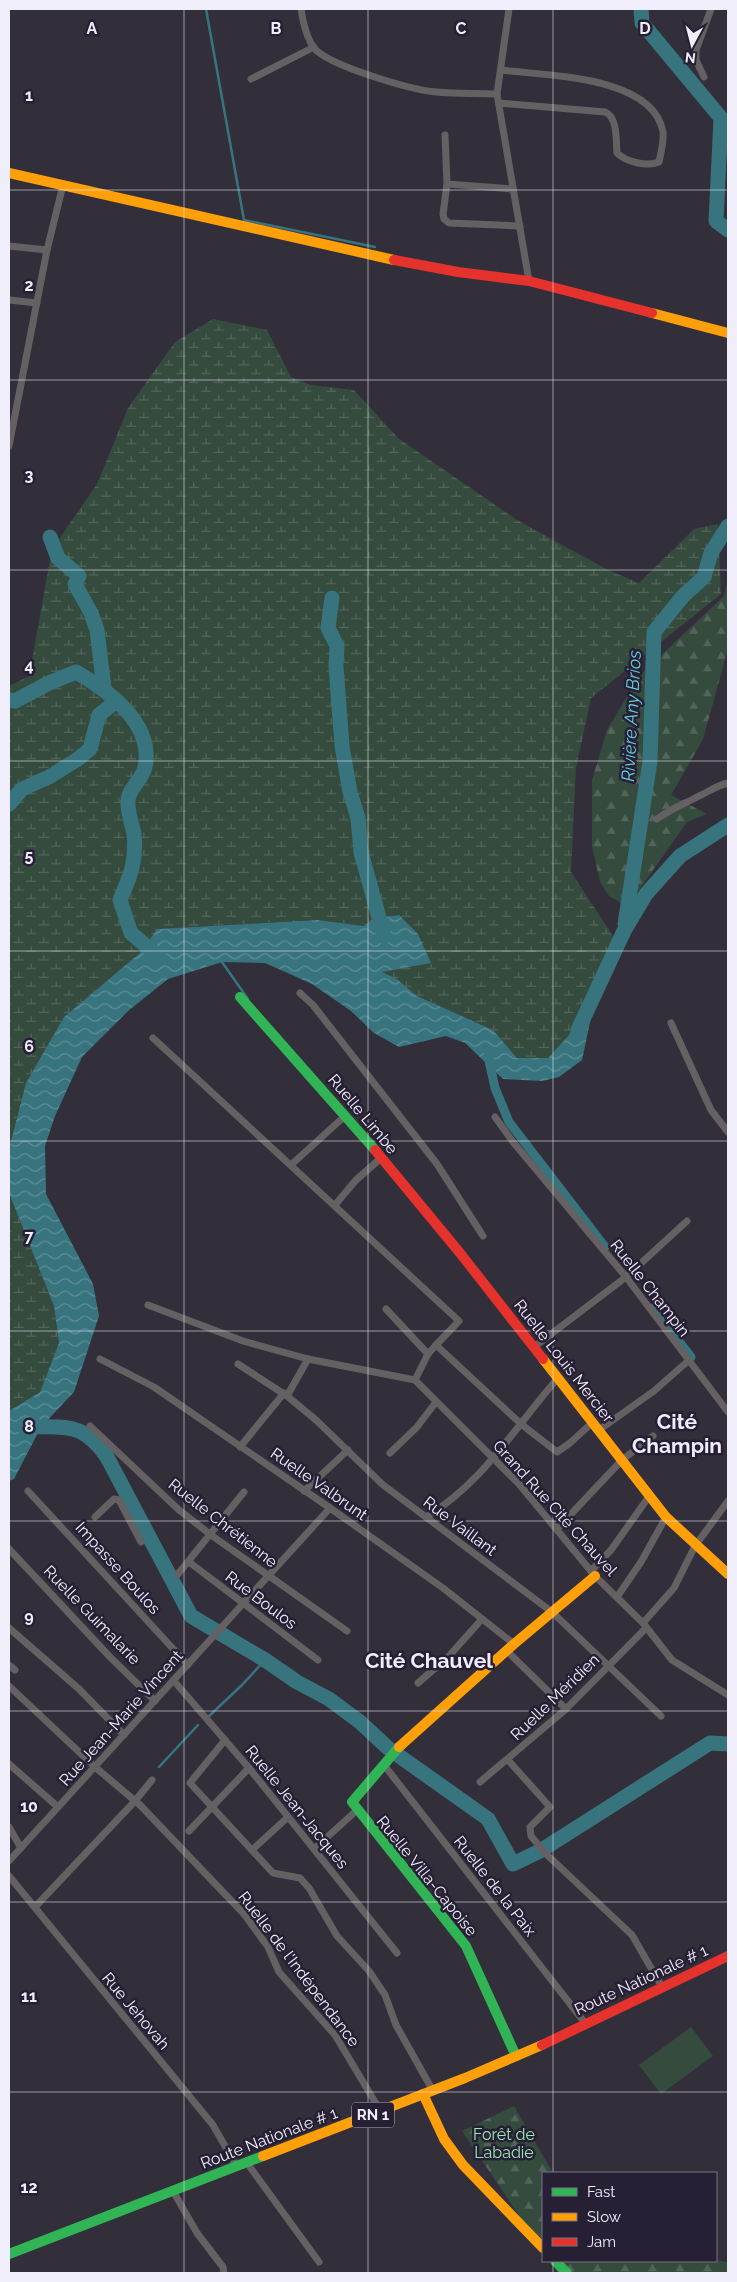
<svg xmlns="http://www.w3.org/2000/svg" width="737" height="2282" font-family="Raleway,sans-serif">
  <defs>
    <pattern id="forest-firs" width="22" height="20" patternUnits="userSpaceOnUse" patternTransform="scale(1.25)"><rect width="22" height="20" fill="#354b3e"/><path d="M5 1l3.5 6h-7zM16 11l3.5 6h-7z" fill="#53655b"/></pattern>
    <pattern id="wetland-marsh" width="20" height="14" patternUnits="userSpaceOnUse" patternTransform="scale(1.25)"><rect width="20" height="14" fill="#354b3e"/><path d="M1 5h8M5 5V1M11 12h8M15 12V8" fill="none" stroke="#53655b"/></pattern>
    <pattern id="water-waves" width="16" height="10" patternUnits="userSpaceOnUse" patternTransform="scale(1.25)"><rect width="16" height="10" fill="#37747e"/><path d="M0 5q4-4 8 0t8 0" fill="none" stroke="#5e8f98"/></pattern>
  </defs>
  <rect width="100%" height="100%" fill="#322f3b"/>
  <g fill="url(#forest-firs)">
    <path d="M728 578V649L703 739 671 795 707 814 687 822 631 901 621 903 609 896 600 882 592 846V780L607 730 640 675 724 596Z"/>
    <path d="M514 2106 553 2173H543V2251L462 2131Z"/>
    <path d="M716 2260 728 2262V2273H558L550 2261Z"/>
  </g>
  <g fill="url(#wetland-marsh)">
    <path d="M213 319 267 330 291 377 311 385 354 390 398 438 517 520 608 570 639 583 694 529 718 524 721 594 591 698 576 768 571 872 613 936 612 953 569 1035 548 1058H517L493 1030 417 996 397 979 381 972 399 915 374 918 364 926 318 920 157 929 141 952 64 1017 9 1149V686L29 676 52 549 97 484 128 408 175 342Z"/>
    <path d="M9 1170V1193L54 1306 59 1343 40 1392 9 1411Z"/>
  </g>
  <path fill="#354b3e" d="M691 2027 713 2056 661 2094 639 2065Z"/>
  <path fill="url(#water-waves)" d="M399 915 418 934 431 963 382 972 397 979 417 996 493 1030 517 1058H548L569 1035 582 1010 592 1013 582 1060 559 1077 542 1081 503 1079 465 1043 446 1036 399 1047 374 1033 351 1011 312 984 265 963 222 962 168 979 128 1011 82 1057 55 1116 45 1146 46 1194 93 1284 99 1316 74 1392 41 1427 14 1479 9 1481V1411L40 1392 59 1343 54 1306 9 1193V1149L26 1083 64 1017 141 952 157 929 318 920 364 926 374 918Z"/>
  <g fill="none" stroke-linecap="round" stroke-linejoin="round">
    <g stroke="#37747e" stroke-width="2.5">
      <path d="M206 9 244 220 375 247"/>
      <path d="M222 962 248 999"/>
      <path d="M208 1717 242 1685 265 1660"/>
      <path d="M159 1767 198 1725"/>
    </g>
    <g stroke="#37747e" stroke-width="9">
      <path d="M488 1056 495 1088 509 1122 605 1247"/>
      <path d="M653 1308 691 1357"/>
    </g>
    <g stroke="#37747e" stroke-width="15">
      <path d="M641 9 642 23 721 118 716 221 728 230"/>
      <path d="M50 537 58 558 79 576 75 584 91 613 97 630 104 688"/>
      <path d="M332 598 328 628 337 646 336 666 342 746 350 792 358 818 361 852 384 936"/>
      <path d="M9 700 15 701 49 683 76 672C109 691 154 723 145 767 143 779 128 789 128 801 127 811 132 824 134 834 137 861 130 877 120 900L131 933 159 957"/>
      <path d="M9 804 22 789 49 777 78 759 90 749 99 715 116 701"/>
      <path d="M625 924 650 761 654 632 683 596 704 577 711 553 728 526"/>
      <path d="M578 1030 624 931 646 894 680 856 728 825"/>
      <path d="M23 1426C64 1429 81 1419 107 1457L191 1616 265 1660 297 1682 329 1699 360 1722 388 1748 488 1819 513 1864 540 1851 710 1743 728 1744"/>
    </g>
    <g stroke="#656163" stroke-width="7">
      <path d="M301 9C303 22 306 37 314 48 329 66 412 90 436 92 456 94 477 93 497 94"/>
      <path d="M509 9 497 94 529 281"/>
      <path d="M704 77 696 60V50L711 9"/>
      <path d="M251 79 314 47"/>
      <path d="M499 103 605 112C618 117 616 142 617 153 626 162 647 167 659 162 661 153 664 141 663 132 653 75 545 76 501 70"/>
      <path d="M445 135 447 184 513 189"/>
      <path d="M447 184 443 214 444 219 449 223 520 226"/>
      <path d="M9 246 47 250 63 185"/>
      <path d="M9 300 37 303"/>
      <path d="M9 446 47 250"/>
      <path d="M657 819C672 808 684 804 699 796 710 791 716 786 728 783"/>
      <path d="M300 993 313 1005 437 1164 483 1236"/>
      <path d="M671 1023 711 1110 728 1132"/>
      <path d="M153 1038 459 1321 436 1345 521 1424 557 1452 570 1443 593 1422"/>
      <path d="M495 1117 513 1142 626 1277 728 1412"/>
      <path d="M292 1164 346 1115"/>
      <path d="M335 1205 356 1180 381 1158"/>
      <path d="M148 1305 243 1341 308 1359 415 1380 519 1484 595 1576 643 1623 672 1660 728 1695"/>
      <path d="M386 1309 428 1354 436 1345"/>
      <path d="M534 1347 626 1277 687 1221"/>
      <path d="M100 1359 154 1387 330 1508 443 1588 514 1644"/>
      <path d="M238 1364 287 1396 316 1420 382 1484 552 1612 661 1716"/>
      <path d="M415 1380 428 1354"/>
      <path d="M287 1396 308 1359"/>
      <path d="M90 1426 179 1510 211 1535 347 1631"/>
      <path d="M599 1430 654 1391 688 1361"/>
      <path d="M240 1447 284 1393"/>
      <path d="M390 1453 417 1427 436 1402"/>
      <path d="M28 1491 188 1665"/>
      <path d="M304 1491 348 1450"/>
      <path d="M95 1517 114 1499 119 1500 141 1542"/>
      <path d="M426 1517C483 1483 515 1427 558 1378"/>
      <path d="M557 1529 622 1460 653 1436"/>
      <path d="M9 1549 110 1657 155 1701"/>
      <path d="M189 1562 318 1660"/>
      <path d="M591 1571 611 1550 650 1495"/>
      <path d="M178 1574 244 1492"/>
      <path d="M617 1597 641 1562 666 1517"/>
      <path d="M643 1623 674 1588 695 1546 728 1501"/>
      <path d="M9 1628 79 1689 124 1735"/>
      <path d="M507 1651 566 1709"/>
      <path d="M9 1665 15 1670"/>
      <path d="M174 1681 249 1768 397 1953"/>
      <path d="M418 1683 449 1656 482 1619"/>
      <path d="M9 1686 95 1767 140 1805 244 1914 268 1947 279 1972 335 2035 381 2112"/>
      <path d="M225 1740 190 1783 273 1873 300 1878 309 1888 337 1936 369 1971 385 1995 396 2025 433 2091"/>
      <path d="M508 1760 550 1807 530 1827 531 1836 545 1853 632 1935 662 1987"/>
      <path d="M9 1764 58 1807"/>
      <path d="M384 1765 585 2023"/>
      <path d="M480 1782 566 1709 646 1628"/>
      <path d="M9 1827 21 1848"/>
      <path d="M189 1831 249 1768"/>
      <path d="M314 1849 356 1811"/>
      <path d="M252 1850 288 1817"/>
      <path d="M9 1861 330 1508"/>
      <path d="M9 1876 213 2125 237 2167"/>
      <path d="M35 1907 135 1801 152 1780"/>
      <path d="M247 2163 319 2262"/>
      <path d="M173 2191 197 2233 223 2267 224 2273"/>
    </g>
    <g stroke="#30b455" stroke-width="10">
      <path d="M240 997 375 1150"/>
      <path d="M399 1747 352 1802 466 1946 516 2056"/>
      <path d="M9 2254 263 2156"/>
      <path d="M555 2261 567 2273"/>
    </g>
    <g stroke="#ff9f0a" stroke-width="10">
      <path d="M9 173 394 260"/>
      <path d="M652 313 728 333"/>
      <path d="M543 1359 666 1517 728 1574"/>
      <path d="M399 1747 514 1644 595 1576"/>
      <path d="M423 2094 444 2139 463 2165 543 2248"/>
      <path d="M263 2156 465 2078 542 2045"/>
    </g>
    <g stroke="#e5322d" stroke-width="10">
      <path d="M394 260 458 272 529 281 652 313"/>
      <path d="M375 1150 460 1253 543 1359"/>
      <path d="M542 2045 728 1956"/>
    </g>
  </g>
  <path fill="none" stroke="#f1eefc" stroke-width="1" stroke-opacity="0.55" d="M184 9V2273M368 9V2273M553 9V2173M9 190H728M9 380H728M9 570H728M9 761H728M9 951H728M9 1141H728M9 1331H728M9 1521H728M9 1711H728M9 1902H728M9 2092H728M553 2261V2273"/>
  <g text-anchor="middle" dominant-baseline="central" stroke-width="5" stroke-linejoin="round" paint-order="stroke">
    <rect fill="#272035" stroke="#b4b0c0" stroke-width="1" x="352" y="2102.5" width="42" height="25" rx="4"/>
    <g font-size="15" font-weight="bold" fill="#f1eefc">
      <text x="373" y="2115">RN 1</text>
    </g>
    <g font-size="16" fill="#f1eefc" stroke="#272035">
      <text transform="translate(363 1114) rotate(50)">Ruelle Limbe</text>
      <text transform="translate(650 1288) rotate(52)">Ruelle Champin</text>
      <text transform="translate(564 1361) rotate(52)">Ruelle Louis Mercier</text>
      <text transform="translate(319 1484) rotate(35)">Ruelle Valbrunt</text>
      <text transform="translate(555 1508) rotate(48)">Grand Rue Cité Chauvel</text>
      <text transform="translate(223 1523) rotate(38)">Ruelle Chrétienne</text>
      <text transform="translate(460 1526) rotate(37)">Rue Vaillant</text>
      <text transform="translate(118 1568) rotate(48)">Impasse Boulos</text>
      <text transform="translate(261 1600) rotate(37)">Rue Boulos</text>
      <text transform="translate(92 1615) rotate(46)">Ruelle Guimalarie</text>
      <text transform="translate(555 1697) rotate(-44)">Ruelle Méridien</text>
      <text transform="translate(121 1718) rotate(-48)">Rue Jean-Marie Vincent</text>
      <text transform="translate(297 1807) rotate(51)">Ruelle Jean-Jacques</text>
      <text transform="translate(427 1876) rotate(51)">Ruelle Villa-Capoise</text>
      <text transform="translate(495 1886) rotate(52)">Ruelle de la Paix</text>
      <text transform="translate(299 1969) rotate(53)">Ruelle de l'Indépendance</text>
      <text transform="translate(641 1980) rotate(-25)">Route Nationale # 1</text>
      <text transform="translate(136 2011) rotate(50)">Rue Jehovah</text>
      <text transform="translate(269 2138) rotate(-21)">Route Nationale # 1</text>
    </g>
    <g font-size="16" fill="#9ce5b5" stroke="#272035">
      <text x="504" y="2134">Forêt de<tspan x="504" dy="18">Labadie</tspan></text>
    </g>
    <g font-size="18" font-style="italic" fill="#66d0df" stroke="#272035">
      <text transform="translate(631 716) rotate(-87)">Rivière Any Brios</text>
    </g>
    <g font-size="21" font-weight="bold" fill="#f1eefc" stroke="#272035">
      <text x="677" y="1421">Cité<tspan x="677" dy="24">Champin</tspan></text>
      <text x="429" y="1660">Cité Chauvel</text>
    </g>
  </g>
  <g font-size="16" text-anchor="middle" font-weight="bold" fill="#f1eefc" stroke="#272035" stroke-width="5" stroke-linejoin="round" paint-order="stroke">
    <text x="92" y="34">A</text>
    <text x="276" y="34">B</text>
    <text x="461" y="34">C</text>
    <text x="645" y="34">D</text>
    <text x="29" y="101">1</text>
    <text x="29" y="291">2</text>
    <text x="29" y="481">3</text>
    <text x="29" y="671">4</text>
    <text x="29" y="861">5</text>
    <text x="29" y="1052">6</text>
    <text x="29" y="1242">7</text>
    <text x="29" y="1432">8</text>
    <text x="29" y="1622">9</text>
    <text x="29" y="1812">10</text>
    <text x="29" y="2002">11</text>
    <text x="29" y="2193">12</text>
  </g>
  <rect width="737" height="2282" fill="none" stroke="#f1eefc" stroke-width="20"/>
  <rect x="542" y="2172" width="175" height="90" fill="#272035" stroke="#787285"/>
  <rect x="552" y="2188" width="25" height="8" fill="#30b455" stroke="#787285"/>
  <text x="587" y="2197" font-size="15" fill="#f1eefc">Fast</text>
  <rect x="552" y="2213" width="25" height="8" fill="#ff9f0a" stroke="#787285"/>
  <text x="587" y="2222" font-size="15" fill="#f1eefc">Slow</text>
  <rect x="552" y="2238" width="25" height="8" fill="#e5322d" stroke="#787285"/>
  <text x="587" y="2247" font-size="15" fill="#f1eefc">Jam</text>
  <g transform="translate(692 45) rotate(187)" stroke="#272035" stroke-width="4" paint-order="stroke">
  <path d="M0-4L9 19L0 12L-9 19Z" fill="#f1eefc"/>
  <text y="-8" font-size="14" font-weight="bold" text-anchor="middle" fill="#f1eefc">N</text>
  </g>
</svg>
